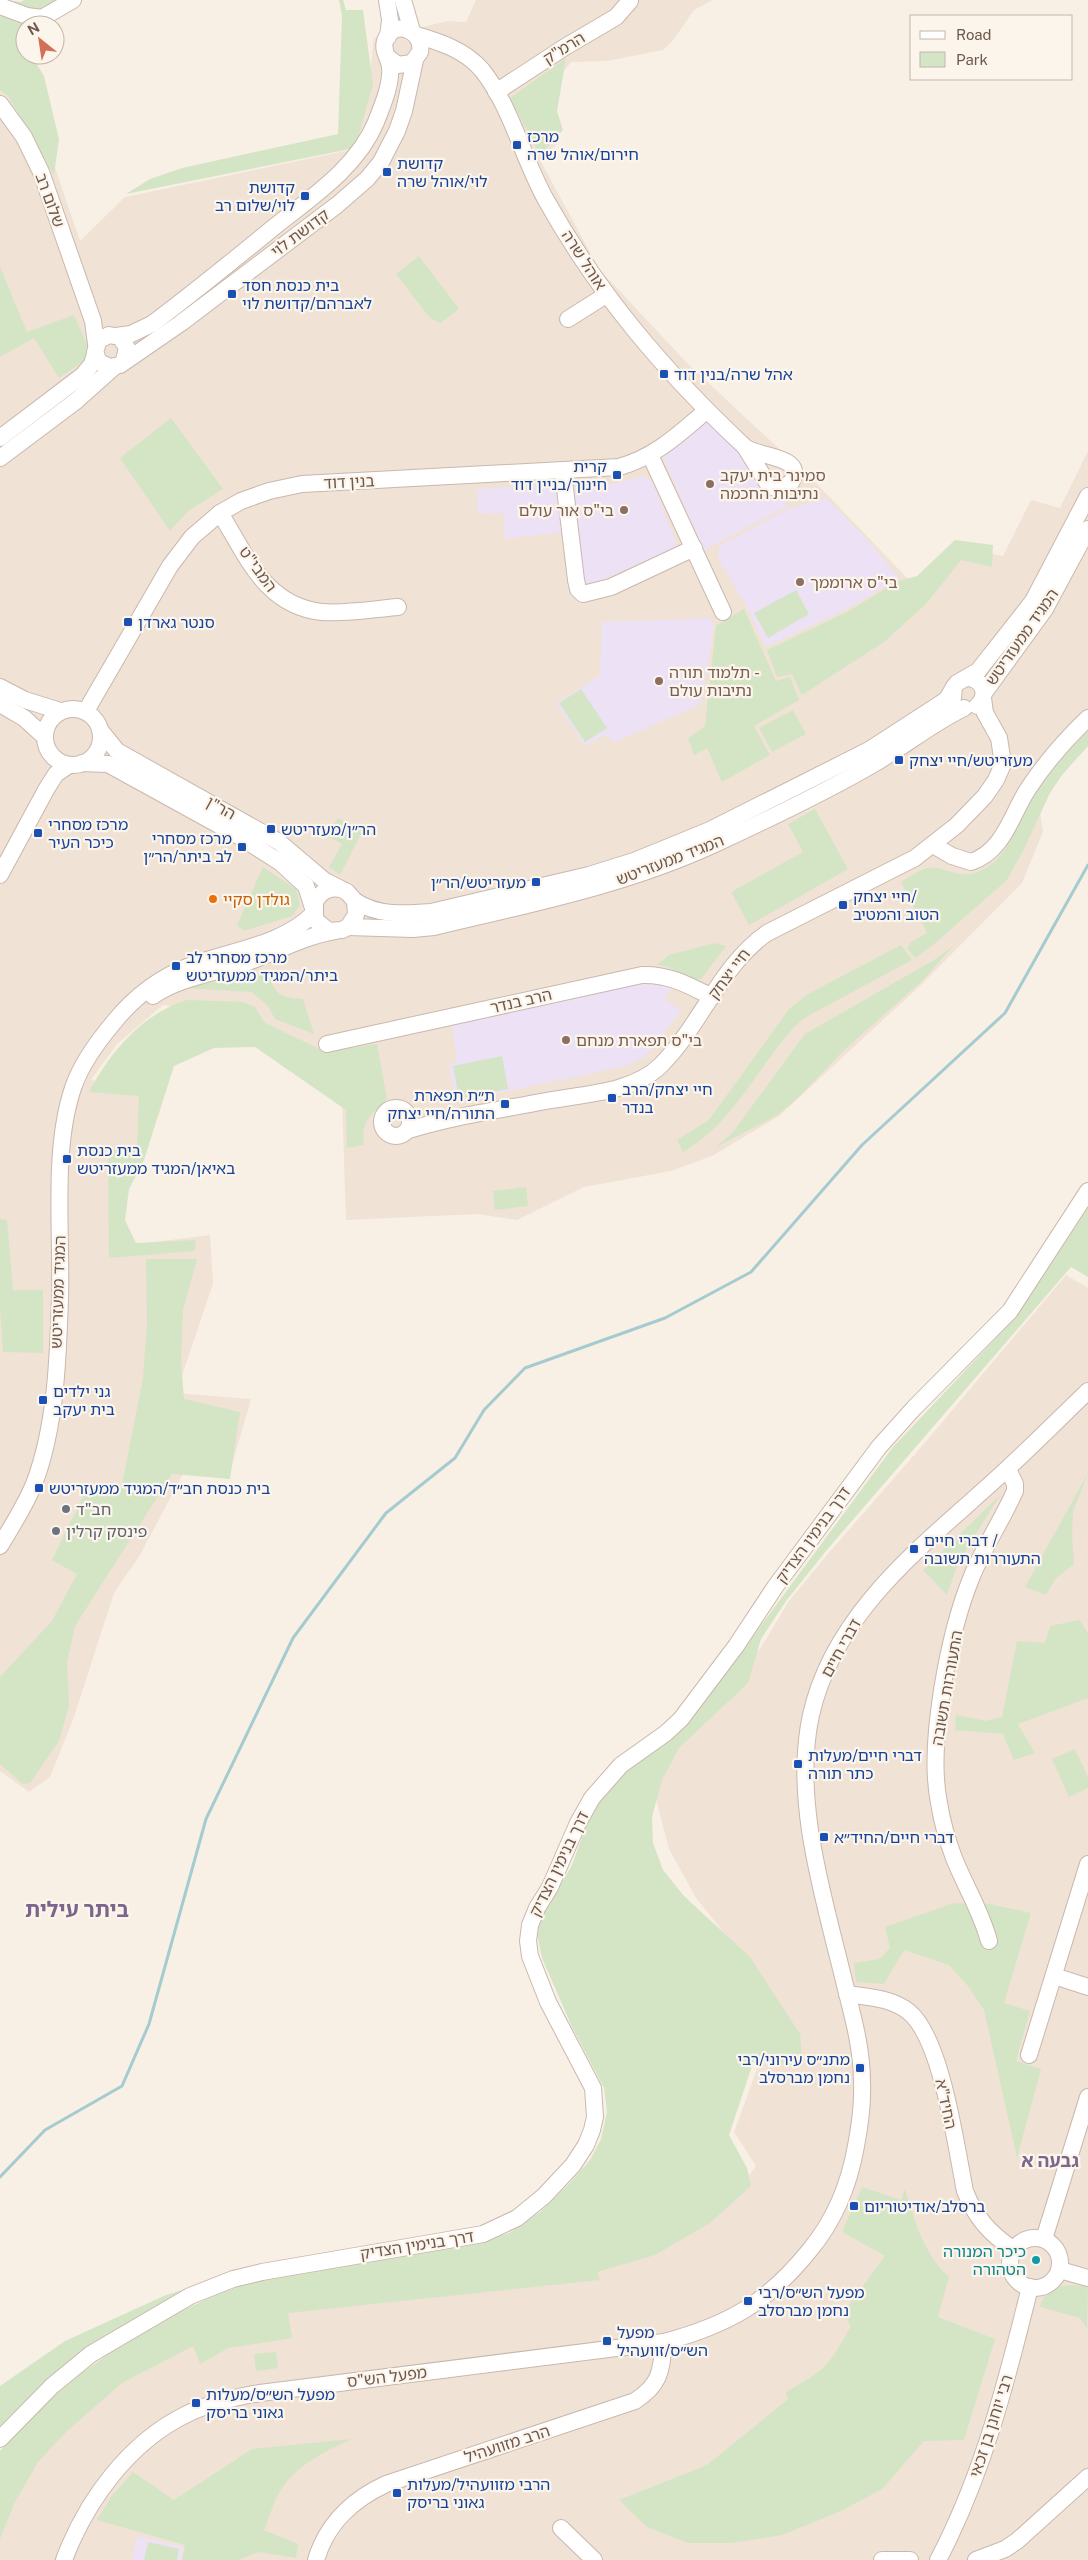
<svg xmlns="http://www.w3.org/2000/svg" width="1088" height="2560" font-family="'Public Sans','Noto Sans Hebrew',sans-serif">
  <rect width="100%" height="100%" fill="#f9f0e5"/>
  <g fill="#f0e2d5">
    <path d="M476 0H713L694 10 674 39 663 50 607 61 571 62 561 75 554 123 560 141 540 160 599 269 687 363 817 484 911 582 961 547 1003 556 1031 500 1060 508 1088 451V728L1052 766 1037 791 1043 832 1022 883 921 985 779 1116 712 1156 671 1171 584 1187 517 1220 477 1214 346 1220 341 1069 242 1016 163 1005 117 1044 91 1080 149 1089 146 1151 112 1158 123 1246 210 1235 213 1284 176 1393 251 1399 228 1479 184 1472 140 1555 114 1593 74 1717 50 1777 29 1792 0 1771V86L11 91 54 165 80 241 125 197 350 150 347 142 369 78 374 38 448 21 466 22Z"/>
    <path d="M1066 1275 1088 1288V2560H0V2514L45 2443 84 2402 199 2334 727 2204 756 2166 734 2132 775 2020 740 1953 696 1898 669 1849 654 1791 674 1740 723 1696 762 1646 789 1601 827 1555 929 1438Z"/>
  </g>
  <g fill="#ede2f5">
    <path d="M706 420 786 497V507L704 550 662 455Z"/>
    <path d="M643 476 652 481 676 543 674 549 589 585 580 576 573 487 614 484Z"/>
    <path d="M558 484 564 532 505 539 504 513 478 514 477 489Z"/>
    <path d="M826 498 872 545 899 578 845 610 766 647 746 605 718 558 719 546 786 510Z"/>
    <path d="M711 618 714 627 701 704 615 742 604 735 585 746 556 703 600 675 602 622Z"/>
    <path d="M644 981 663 984 672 988 664 998 681 1011 645 1057 626 1066 456 1102 449 1064 457 1062 452 1026Z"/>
    <path d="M138 2536 184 2547 181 2560H132Z"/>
  </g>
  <g fill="#d4e5c6">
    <path d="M0 0 21 2 24 0H73L35 25H25V32L20 35 25 44V55H31L44 76 59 139 54 175 8 96 0 90Z"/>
    <path d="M339 0H343L346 10H363L373 85 355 148 126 194 150 179 182 168 338 134 342 16Z"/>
    <path d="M566 58 557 111 563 130 540 155 510 98Z"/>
    <path d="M419 256 459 309 440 323 430 318 396 274Z"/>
    <path d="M0 267 27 332 74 315 89 349 85 360 59 378 34 338 0 357Z"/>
    <path d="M171 418 223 489 188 511 170 531 120 458Z"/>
    <path d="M955 540 993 545 992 567 961 560 926 604 884 642 802 695 792 674 777 677 767 650 847 612 898 581 917 576Z"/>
    <path d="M796 590 809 614 768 638 754 613Z"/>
    <path d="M744 609 776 681 790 677 799 700 754 726 770 755 722 782 707 748 694 755 688 738 705 726 716 626Z"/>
    <path d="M581 689 607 728 585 742 559 703Z"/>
    <path d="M793 710 806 734 772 752 759 728Z"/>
    <path d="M1088 728V746L1062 775 1050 793 1024 849 1007 880 933 945 915 958 907 948 911 942 927 933 901 882C909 877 918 870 928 868 949 865 957 883 984 869 1010 855 1015 824 1030 800 1048 775 1067 751 1088 728Z"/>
    <path d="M815 809 848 869 749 925 731 892 803 852 788 824Z"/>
    <path d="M338 818 362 832 340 875 329 867 342 844 327 836Z"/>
    <path d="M263 867 296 889 300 905 292 916 244 931 237 925Z"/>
    <path d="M715 943 726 946 701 979C687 981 673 965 657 965L669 955Z"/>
    <path d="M901 945 912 960 806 1017 794 1027C757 1068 733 1124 683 1152L677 1140 709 1120 789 1009 808 994Z"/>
    <path d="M954 945 923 980 842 1052 799 1097 779 1114 715 1148 733 1132 805 1034 934 960Z"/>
    <path d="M267 972C275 995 280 997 303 999L314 1034 275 1019 268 1006 252 992 182 988Z"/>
    <path d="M187 1000 242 1002 255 1007 265 1023 326 1052 377 1044 387 1099C371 1115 361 1121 364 1145L347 1148 346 1110 255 1047 214 1048 174 1066 144 1160 129 1189 125 1220 136 1243 196 1240 195 1251 109 1258 108 1150 137 1146 139 1096 89 1092C110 1052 143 1013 187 1000Z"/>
    <path d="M502 1056 508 1089 459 1099 453 1066Z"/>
    <path d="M526 1187 528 1206 495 1210 493 1191Z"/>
    <path d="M1088 1206V1277L1071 1267 826 1551 786 1601 761 1639 748 1683 679 1748 662 1780 652 1817 653 1843 663 1870 684 1896 750 1957 800 2034 803 2066 754 2060 729 2135 747 2168 751 2186 710 2223 655 2255 597 2272 600 2280 288 2313 292 2338 228 2348 200 2364 193 2346 122 2383 67 2431 38 2462 15 2502 0 2539V2451C65 2375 157 2313 252 2282 275 2274 302 2273 326 2269 377 2260 428 2251 479 2242L509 2233 540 2212 568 2185 590 2160 601 2139 607 2112 604 2088 572 2027 542 1958 537 1934 543 1914 572 1865 587 1823 609 1787 632 1765 688 1724 893 1447 1012 1321Z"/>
    <path d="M0 1219 7 1220 13 1290H43V1353L3 1352 0 1307Z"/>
    <path d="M146 1259H197L183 1310 181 1360 184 1399 240 1412 230 1479 172 1474 75 1626 67 1662 69 1706 59 1741 30 1783 23 1784 0 1764V1677L52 1621 77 1574 52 1560 87 1488 120 1495 143 1378 147 1324Z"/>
    <path d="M1088 1473 1073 1511 1072 1537 1074 1564 1056 1578 1046 1595 1025 1587Z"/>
    <path d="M1000 1495 958 1563 947 1595 923 1570Z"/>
    <path d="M1080 1620 1088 1634V1698L1018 1724 1035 1753 1014 1760 1003 1734 955 1730 956 1715 986 1721 1002 1717 1017 1641 1045 1643 1050 1626Z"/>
    <path d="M1075 1749 1088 1777V1788L1069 1797 1052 1759Z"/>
    <path d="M954 1903 990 1904 1031 1913 1004 2003 1030 2011 1016 2061 1041 2069 1017 2158 984 2010 968 1986 949 1965 904 1950 884 1984 856 1982 854 1963 879 1959 890 1948 885 1927Z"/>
    <path d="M862 2187 901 2200 905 2189C915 2221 923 2253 949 2277L938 2317 995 2339 964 2440 924 2441 882 2489 841 2511 782 2535 731 2543H688L647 2527 619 2500 707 2465 782 2404 788 2399 786 2392C825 2370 829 2366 851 2326L843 2313 885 2256 842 2232Z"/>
    <path d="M1067 2285 1088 2286 1087 2329 1080 2318 1040 2307C1043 2293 1053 2288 1067 2285Z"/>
    <path d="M189 2288 0 2430V2386L65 2341 166 2295Z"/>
    <path d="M276 2352 278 2368 256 2371 254 2354Z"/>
    <path d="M352 2439C327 2450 299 2464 283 2487 274 2499 270 2516 264 2530L298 2544 296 2558 258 2552 239 2560H182L185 2545 97 2520 111 2497 133 2472 174 2500 252 2449Z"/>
    <path d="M148 2542 179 2549 177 2560H144Z"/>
  </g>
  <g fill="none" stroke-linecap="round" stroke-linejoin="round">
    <path stroke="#a4cbd0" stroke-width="3" d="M0 2177 45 2130 122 2086 149 2024 206 1819 293 1638 386 1513 455 1458 484 1410 525 1368 665 1318 751 1272 862 1145 1005 1013 1088 865"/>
    <g stroke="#c9b8ad" stroke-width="18">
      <g id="minor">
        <path d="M387 0 390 20 388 37"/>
        <path d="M403 0 412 31"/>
        <path d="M0 6 27 16 42 18 73 0"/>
        <path d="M416 35C440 42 465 50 482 70 511 106 523 159 546 200 599 295 666 373 745 447 762 459 806 455 791 483L777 489 768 484 745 447"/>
        <path d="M496 92 565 47 616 17 630 1"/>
        <path d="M0 104 24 137 41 172 93 321 96 344"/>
        <path d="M568 319 606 295"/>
        <path d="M116 336 131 334 152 324C192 294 230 263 268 232 307 200 356 170 376 122 382 106 392 84 390 67 389 58 382 51 385 41 393 18 424 30 420 52L412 63 398 65 387 57"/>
        <path d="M124 360 127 348 120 337 109 335 99 340 95 352 99 362 110 367 120 365 181 323 337 205 367 179 381 162 397 131 404 111 415 60"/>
        <path d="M0 438 83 375 92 364 95 354"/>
        <path d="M650 455 723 612"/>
        <path d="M0 458 76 401 114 367"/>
        <path d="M563 472 576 580 578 589 583 594 611 587 694 548"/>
        <path d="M220 513C247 556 265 606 322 612 346 614 374 609 398 607"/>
        <path d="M966 678C982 678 990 694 977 706"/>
        <path d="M0 687 25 700 60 711"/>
        <path d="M984 693 1045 609 1088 529"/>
        <path d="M953 698 954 687 957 683 978 671 1033 601 1088 496"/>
        <path d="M0 704 24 718 45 737"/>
        <circle cx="73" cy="737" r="28"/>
        <path d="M86 711 170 566 192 537 220 513 241 501 269 491 302 484 619 467C655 457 679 434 706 411"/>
        <path d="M100 730 117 751 279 842 325 881 347 892 355 901 356 915 348 927 342 930 329 931 315 920V902C321 891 329 887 341 889"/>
        <path d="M82 763 108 764 237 835 281 863 306 886 313 908"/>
        <path d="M933 845 952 856 971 862C1004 851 1011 815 1028 789 1045 763 1066 739 1088 718"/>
        <path d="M0 875 47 788 56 774 69 765"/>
        <path d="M355 901C377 916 405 914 431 912L589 875 634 861 710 830 869 750 940 704 947 699 954 687"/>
        <path d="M348 927 413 929 434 927C530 904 627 885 717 843 771 818 826 792 877 762 906 745 933 723 964 708"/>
        <path d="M153 996C180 977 217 973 248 962 277 952 304 936 335 931"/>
        <path d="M327 1044 642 975C669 974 688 985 712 997"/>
        <circle cx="396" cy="1122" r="14"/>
        <path d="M409 1130C453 1116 500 1110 546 1101 583 1094 633 1093 661 1065 701 1025 720 966 767 933L915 858 957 825 985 796 996 780 1003 764 999 738 985 713 983 698"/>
        <path d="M0 1546C12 1526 25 1506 34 1484 56 1426 58 1359 60 1298 62 1233 52 1150 73 1088 81 1064 98 1041 114 1022 135 996 160 977 192 965 232 950 282 945 313 914"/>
        <path d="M989 1941C981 1911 965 1886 954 1858 947 1840 942 1821 939 1803 927 1743 949 1632 972 1576 984 1547 1002 1520 1015 1491V1484L1008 1469"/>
        <path d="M1054 1976 1088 1987"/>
        <path d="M847 1994C868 1997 892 1998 909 2012 942 2039 956 2147 965 2191 975 2217 990 2234 1013 2249"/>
        <path d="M1029 2055 1088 1864"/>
        <circle cx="1035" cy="2263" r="25"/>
        <path d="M1044 2239 1088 2097"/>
        <path d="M1060 2270 1088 2278"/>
        <path d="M0 2439 52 2386 91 2354 190 2296 233 2279 262 2272 483 2234 517 2218 544 2196 573 2165 586 2145 592 2130 595 2117 593 2088 548 2002 530 1956 528 1941 530 1925 537 1908 550 1887 578 1823 592 1798 621 1765 666 1733 681 1719 736 1646 775 1587 879 1447 914 1408 1010 1311 1088 1191"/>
        <path d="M561 2528 594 2560"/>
        <path d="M64 2560C86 2501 129 2442 187 2414 210 2403 236 2397 260 2393L664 2342C728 2325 767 2303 809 2251 835 2220 849 2186 856 2146 860 2125 863 2103 862 2082 862 2049 853 2017 845 1985 825 1901 792 1801 811 1715 835 1607 932 1539 1008 1468 1035 1443 1061 1417 1088 1391"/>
        <path d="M316 2560C327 2523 352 2500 386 2484L635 2401C661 2384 661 2371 664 2342"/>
        <path d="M882 2560H910"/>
        <path d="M938 2560C983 2475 1007 2380 1030 2287"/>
        <path d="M976 2560 1005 2549 1017 2541 1088 2477"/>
      </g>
    </g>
    <use href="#minor" stroke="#fff" stroke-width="16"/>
  </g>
  <g fill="#1a4fb4" stroke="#fcf5eb" stroke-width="2">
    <rect x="512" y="140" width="10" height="10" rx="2.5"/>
    <rect x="382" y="167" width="10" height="10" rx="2.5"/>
    <rect x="300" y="191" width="10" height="10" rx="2.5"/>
    <rect x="227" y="289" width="10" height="10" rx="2.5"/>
    <rect x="659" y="369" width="10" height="10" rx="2.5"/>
    <rect x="612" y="470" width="10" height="10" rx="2.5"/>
    <rect x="123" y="617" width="10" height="10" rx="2.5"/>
    <rect x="894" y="755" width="10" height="10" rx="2.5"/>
    <rect x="266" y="824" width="10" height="10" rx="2.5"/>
    <rect x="33" y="828" width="10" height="10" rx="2.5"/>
    <rect x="237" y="842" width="10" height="10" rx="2.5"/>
    <rect x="531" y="877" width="10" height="10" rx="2.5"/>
    <rect x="838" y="900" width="10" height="10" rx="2.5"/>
    <rect x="171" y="961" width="10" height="10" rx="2.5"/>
    <rect x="607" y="1093" width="10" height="10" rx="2.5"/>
    <rect x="500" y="1099" width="10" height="10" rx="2.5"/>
    <rect x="62" y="1154" width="10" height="10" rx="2.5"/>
    <rect x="38" y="1395" width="10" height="10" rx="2.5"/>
    <rect x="34" y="1483" width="10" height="10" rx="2.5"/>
    <rect x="909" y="1544" width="10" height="10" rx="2.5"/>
    <rect x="793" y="1759" width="10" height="10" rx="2.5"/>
    <rect x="819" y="1832" width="10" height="10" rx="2.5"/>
    <rect x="855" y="2063" width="10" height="10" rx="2.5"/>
    <rect x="849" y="2201" width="10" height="10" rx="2.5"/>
    <rect x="743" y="2296" width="10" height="10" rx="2.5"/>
    <rect x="602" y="2336" width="10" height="10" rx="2.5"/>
    <rect x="191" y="2398" width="10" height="10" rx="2.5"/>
    <rect x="392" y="2488" width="10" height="10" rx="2.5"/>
  </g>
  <g fill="#8d6e63" stroke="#fcf5eb" stroke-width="2">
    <circle cx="710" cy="484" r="5"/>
    <circle cx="624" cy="510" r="5"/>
    <circle cx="800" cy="582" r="5"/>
    <circle cx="659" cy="681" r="5"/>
    <circle cx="566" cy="1040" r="5"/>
  </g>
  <circle fill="#e8710a" stroke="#fcf5eb" stroke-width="2" cx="213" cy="899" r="5"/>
  <g fill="#6b7280" stroke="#fcf5eb" stroke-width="2">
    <circle cx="66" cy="1509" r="5"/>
    <circle cx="56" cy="1531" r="5"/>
  </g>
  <circle fill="#0f9aa8" stroke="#fcf5eb" stroke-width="2" cx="1036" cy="2260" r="5"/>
  <g text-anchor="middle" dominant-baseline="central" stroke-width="4.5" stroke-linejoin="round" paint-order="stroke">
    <g font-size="16" fill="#6f584e" stroke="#fcf5eb">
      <text transform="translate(564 48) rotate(-32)">הרמ"ק</text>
      <text transform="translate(50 200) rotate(70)">שלום רב</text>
      <text transform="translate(300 233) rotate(-37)">קדושת לוי</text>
      <text transform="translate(584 260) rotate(57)">אוהל שרה</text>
      <text transform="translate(349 482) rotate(-3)">בנין דוד</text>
      <text transform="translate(258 569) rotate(54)">המבי"ט</text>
      <text transform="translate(1022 637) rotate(-55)">המגיד ממעזריטש</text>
      <text transform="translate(221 808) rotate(29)">הר"ן</text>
      <text transform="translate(670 860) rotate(-21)">המגיד ממעזריטש</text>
      <text transform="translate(729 974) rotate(-53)">חיי יצחק</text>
      <text transform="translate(521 1001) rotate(-13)">הרב בנדר</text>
      <text transform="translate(58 1292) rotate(-88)">המגיד ממעזריטש</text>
      <text transform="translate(813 1535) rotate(-54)">דרך בנימין הצדיק</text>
      <text transform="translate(841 1648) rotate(-61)">דברי חיים</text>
      <text transform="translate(947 1688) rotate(-80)">התעוררות תשובה</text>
      <text transform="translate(559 1864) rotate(-64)">דרך בנימין הצדיק</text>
      <text transform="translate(946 2104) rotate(78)">החיד"א</text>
      <text transform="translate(417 2245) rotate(-9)">דרך בנימין הצדיק</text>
      <text transform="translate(387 2377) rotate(-7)">מפעל הש"ס</text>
      <text transform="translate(991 2426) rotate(-72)">רבי יוחנן בן זכאי</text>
      <text transform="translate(507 2444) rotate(-18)">הרב מזוועהיל</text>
    </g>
    <g font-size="16" fill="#164399" stroke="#fcf5eb" text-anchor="start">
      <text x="527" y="136">מרכז<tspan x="527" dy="18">חירום/אוהל שרה</tspan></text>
      <text x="397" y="163">קדושת<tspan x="397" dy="18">לוי/אוהל שרה</tspan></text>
      <text x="295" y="187" text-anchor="end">קדושת<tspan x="295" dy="18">לוי/שלום רב</tspan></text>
      <text x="242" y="285">בית כנסת חסד<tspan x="242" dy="18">לאברהם/קדושת לוי</tspan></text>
      <text x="674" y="374">אהל שרה/בנין דוד</text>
      <text x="607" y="466" text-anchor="end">קרית<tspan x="607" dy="18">חינוך/בניין דוד</tspan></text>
      <text x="138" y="622">סנטר גארדן</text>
      <text x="909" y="760">מעזריטש/חיי יצחק</text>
      <text x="48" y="824">מרכז מסחרי<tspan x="48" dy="18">כיכר העיר</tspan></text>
      <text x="281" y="829">הר״ן/מעזריטש</text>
      <text x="232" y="838" text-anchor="end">מרכז מסחרי<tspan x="232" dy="18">לב ביתר/הר״ן</tspan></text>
      <text x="526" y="882" text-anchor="end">מעזריטש/הר״ן</text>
      <text x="853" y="896">חיי יצחק/<tspan x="853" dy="18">הטוב והמטיב</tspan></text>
      <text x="186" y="957">מרכז מסחרי לב<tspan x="186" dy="18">ביתר/המגיד ממעזריטש</tspan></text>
      <text x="622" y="1089">חיי יצחק/הרב<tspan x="622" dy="18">בנדר</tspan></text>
      <text x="495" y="1095" text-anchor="end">ת״ת תפארת<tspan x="495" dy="18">התורה/חיי יצחק</tspan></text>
      <text x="77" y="1150">בית כנסת<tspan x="77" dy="18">באיאן/המגיד ממעזריטש</tspan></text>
      <text x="53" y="1391">גני ילדים<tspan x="53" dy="18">בית יעקב</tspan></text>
      <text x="49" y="1488">בית כנסת חב״ד/המגיד ממעזריטש</text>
      <text x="924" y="1540">דברי חיים /<tspan x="924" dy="18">התעוררות תשובה</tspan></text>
      <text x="808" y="1755">דברי חיים/מעלות<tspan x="808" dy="18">כתר תורה</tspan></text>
      <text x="834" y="1837">דברי חיים/החיד״א</text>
      <text x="850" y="2059" text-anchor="end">מתנ״ס עירוני/רבי<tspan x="850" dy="18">נחמן מברסלב</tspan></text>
      <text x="864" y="2206">ברסלב/אודיטוריום</text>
      <text x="758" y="2292">מפעל הש״ס/רבי<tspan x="758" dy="18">נחמן מברסלב</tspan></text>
      <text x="617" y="2332">מפעל<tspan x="617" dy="18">הש״ס/זוועהיל</tspan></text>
      <text x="206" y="2394">מפעל הש״ס/מעלות<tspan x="206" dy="18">גאוני בריסק</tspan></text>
      <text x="407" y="2484">הרבי מזוועהיל/מעלות<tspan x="407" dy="18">גאוני בריסק</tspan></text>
    </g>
    <g font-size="16" fill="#785e54" stroke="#fcf5eb" text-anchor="start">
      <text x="720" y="475">סמינר בית יעקב<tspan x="720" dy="18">נתיבות החכמה</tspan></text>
      <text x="614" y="510" text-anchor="end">בי"ס אור עולם</text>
      <text x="810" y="582">בי"ס ארוממך</text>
      <text x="669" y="672">תלמוד תורה -<tspan x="669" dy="18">נתיבות עולם</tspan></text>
      <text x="576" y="1040">בי"ס תפארת מנחם</text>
    </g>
    <g font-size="16" fill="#c56008" stroke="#fcf5eb" text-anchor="start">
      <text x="223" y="899">גולדן סקיי</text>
    </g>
    <g font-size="16" fill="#5b616d" stroke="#fcf5eb" text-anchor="start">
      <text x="76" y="1509">חב"ד</text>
      <text x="66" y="1531">פינסק קרלין</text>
    </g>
    <g font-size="16" fill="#0d838f" stroke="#fcf5eb" text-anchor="end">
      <text x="1026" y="2251">כיכר המנורה<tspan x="1026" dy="18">הטהורה</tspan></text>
    </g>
    <g font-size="18" font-weight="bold" fill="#7c668b" stroke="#fcf5eb">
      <text x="1050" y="2160">גבעה א</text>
    </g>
    <g font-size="21" font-weight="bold" fill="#7c668b" stroke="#fcf5eb">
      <text x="77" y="1909">ביתר עילית</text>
    </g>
  </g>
  <rect x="910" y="15" width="162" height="65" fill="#fcf5eb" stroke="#c4b6ac"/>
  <rect x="920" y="31" width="25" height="8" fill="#ffffff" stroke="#c4b6ac"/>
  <text x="956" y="40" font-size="15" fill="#6f584e">Road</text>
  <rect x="920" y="52" width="25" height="15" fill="#d4e5c6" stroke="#c4b6ac"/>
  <text x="956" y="65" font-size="15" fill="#6f584e">Park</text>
  <g transform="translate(40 40) rotate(330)"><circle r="24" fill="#fcf5eb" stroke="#c4b6ac"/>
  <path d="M0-4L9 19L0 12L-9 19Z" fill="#d4705a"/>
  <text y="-8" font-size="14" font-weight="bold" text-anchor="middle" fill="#6f584e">N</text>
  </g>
</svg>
